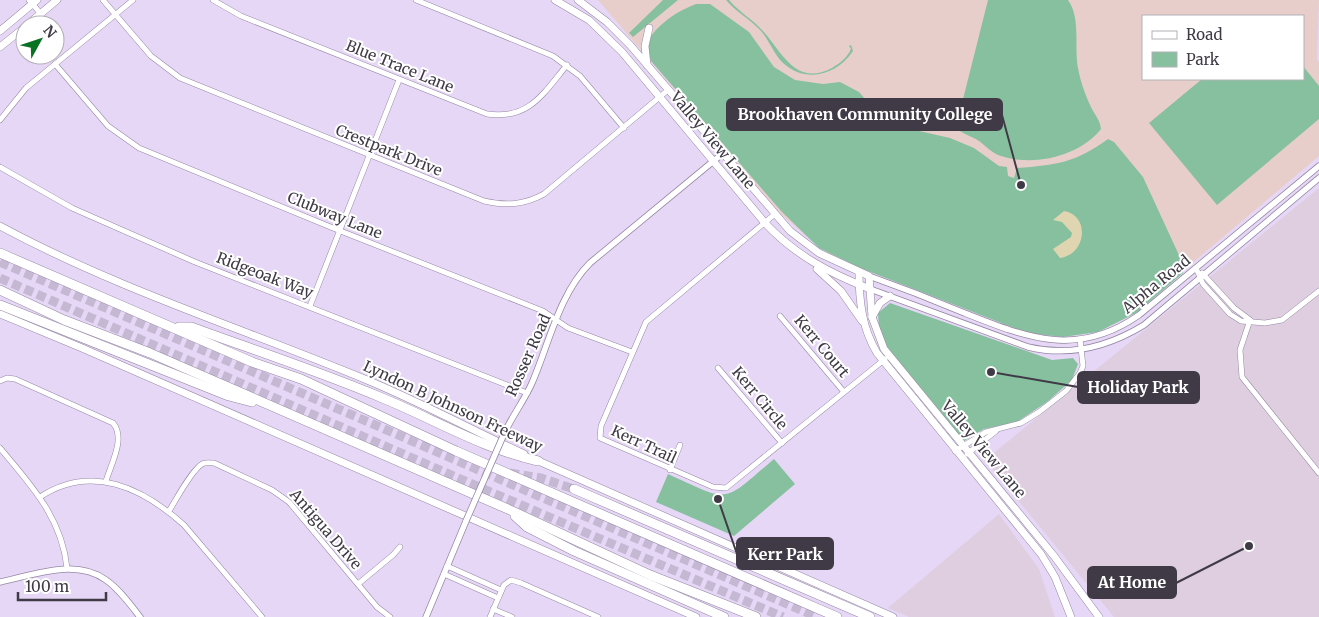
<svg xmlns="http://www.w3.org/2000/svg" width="1319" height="617" font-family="Merriweather,serif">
  <rect width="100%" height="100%" fill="#e6d7f6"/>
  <g fill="#dfcee0">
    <path d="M1319 188V617H1114L985 460Z"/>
    <path d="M999 514 1039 569 1055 617H909L888 608Z"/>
  </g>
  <path fill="#e8cecb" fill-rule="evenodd" d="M598 0H1319L1317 59 1319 62V156L1132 314 962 305 831 255 806 236 781 214ZM1143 16H1303V79H1143Z"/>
  <g fill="#87c09f">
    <path d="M663 0H678L633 37 629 33Z"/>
    <path d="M726 0H729C739 12 751 18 761 29 781 49 794 88 832 68 840 63 847 58 851 49L849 46 851 45 853 51C837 75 806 84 783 63 774 54 769 40 761 31 750 19 736 12 726 0Z"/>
    <path d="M988 0H1068C1081 18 1074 46 1078 68 1080 80 1085 94 1090 105 1094 114 1100 119 1101 129 1080 156 1034 167 1001 156 993 154 986 146 979 141 972 136 961 134 956 127Z"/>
    <path d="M696 4H710L749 32 774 67 795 80 823 84 840 82 859 92 877 113 906 128 950 138 974 148 999 166 1007 167 1008 176 1014 178 1017 168C1056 165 1075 163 1108 139L1114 142 1143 177 1184 266 1183 273 1136 313 1098 332 1063 337 1027 333 860 268 819 248 782 212 651 61 646 43C658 24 675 12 696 4Z"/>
    <path d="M1303 66 1319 86V119L1217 205 1149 123 1202 79H1303Z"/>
    <path d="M890 303 1052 360 1073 358 1078 364 1072 380 1047 402 1017 422 984 429 964 441 887 347 879 331 878 313Z"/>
    <path d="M774 459 795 484 734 536 656 502 668 474C732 503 721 504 774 459Z"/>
  </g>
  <path fill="#dfd5b0" d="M1064 211C1090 215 1087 254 1060 258L1053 249 1071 237 1072 233 1062 222 1053 220Z"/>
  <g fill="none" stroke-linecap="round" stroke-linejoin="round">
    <g stroke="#c5b8d3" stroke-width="9" stroke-dasharray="9 4.5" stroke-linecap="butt">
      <path d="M0 262 817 617"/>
      <path d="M0 278 458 478 783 617"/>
      <path d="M510 473 541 478 574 489"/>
    </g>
    <g stroke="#9588a4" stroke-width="6">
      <g id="minor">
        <path d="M29 0 41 14"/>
        <path d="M103 0 151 56 180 78 484 201C506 206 524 205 544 194L668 90"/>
        <path d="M213 0 241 16 487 114C529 120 543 94 567 65"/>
        <path d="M416 0 553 56 580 76 624 128"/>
        <path d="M55 64 108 126 139 148 333 228 543 311 568 328 632 352"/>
        <path d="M0 120 26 88 133 0"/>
        <path d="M0 167 72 208 195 262 527 393"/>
        <path d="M775 214 646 322 601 426 600 438 713 487 726 488 885 359"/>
        <path d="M1196 268 1203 284 1230 314 1241 321 1265 323 1282 320 1319 291"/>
        <path d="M1202 273 1234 308 1250 320"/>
        <path d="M310 306 399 80"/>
        <path d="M780 316 844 392"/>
        <path d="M1250 320 1240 350 1242 377 1319 473"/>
        <path d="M718 368 782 443"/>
        <path d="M0 381 7 378 15 379 113 423C126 438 111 464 106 481"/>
        <path d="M0 448C31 485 62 518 67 568"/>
        <path d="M955 451 986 432 1021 423 1039 412 1066 391 1080 373 1083 366 1080 339"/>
        <path d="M967 454 996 431"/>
        <path d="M670 470 680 445"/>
        <path d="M40 497C91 463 143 488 184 525L262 617"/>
        <path d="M169 511C176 500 191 471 202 464 205 462 210 463 214 463L272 490 289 502 377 607 390 617"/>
        <path d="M447 566 501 590"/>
        <path d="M444 574 498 598"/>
        <path d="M358 584 393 555 400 547"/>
        <path d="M493 609 512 617"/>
        <path d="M490 617 504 585 511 580 521 583 598 617"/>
      </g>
    </g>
    <g stroke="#9588a4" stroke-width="7">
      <g id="tertiary">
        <path d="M869 276C900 287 931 299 962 312 1025 337 1076 359 1139 315L1319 166"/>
        <path d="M870 289 1028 347C1070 357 1108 347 1144 325L1319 178"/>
        <path d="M504 434C512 416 524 401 532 383 549 344 559 294 590 263L722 154"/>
        <path d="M0 582C34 575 75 558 106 580 119 589 130 604 140 617"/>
        <path d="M426 617 466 521"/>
      </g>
    </g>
    <g stroke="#9588a4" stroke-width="8">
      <g id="secondary">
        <path d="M555 0 589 20 622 52 765 223C795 255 829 273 870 289"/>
        <path d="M578 0 607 22 630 45 790 231 819 253 869 276 872 317 884 349 1054 556 1099 617"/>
        <path d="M27 25 57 0"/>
        <path d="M0 31 37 0"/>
        <path d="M0 47 25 27"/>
        <path d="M647 65 645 46 649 28"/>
        <path d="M0 226C117 289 244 329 367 380 420 402 472 430 524 454"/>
        <path d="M817 269 841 291 862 321"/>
        <path d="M859 272C859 301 862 328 877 353L1041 554 1055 577 1071 617"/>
        <path d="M0 314 82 348 696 617"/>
        <path d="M872 317 880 303 890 296"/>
        <path d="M534 459 893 617"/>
      </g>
    </g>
    <g stroke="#9588a4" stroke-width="10">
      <g id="motorway">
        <path d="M0 253 252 362 301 379 456 451 837 617"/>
        <path d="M0 290 64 320 150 353 510 510 650 575 756 617"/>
        <path d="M0 305 229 396 252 402"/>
        <path d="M179 327H191C254 350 318 371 380 397 432 418 483 449 538 461"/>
        <path d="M574 489 870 617"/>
        <path d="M515 516 527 527 574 551 724 617"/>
      </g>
    </g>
    <use href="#minor" stroke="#fff" stroke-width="5"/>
    <use href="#tertiary" stroke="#fff" stroke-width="5.5"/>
    <use href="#secondary" stroke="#fff" stroke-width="7"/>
    <use href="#motorway" stroke="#fff" stroke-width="9"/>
    <g stroke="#9588a4" stroke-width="7" stroke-linecap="butt">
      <path id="tertiary-bridge" d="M466 521 504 434"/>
    </g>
    <use href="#tertiary-bridge" stroke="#fff" stroke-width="5.5"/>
  </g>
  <g text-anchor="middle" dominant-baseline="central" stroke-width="4" stroke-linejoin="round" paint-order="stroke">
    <g font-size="15" fill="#3f3a46" stroke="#fff">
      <text transform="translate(400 66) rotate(22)">Blue Trace Lane</text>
      <text transform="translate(713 140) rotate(50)">Valley View Lane</text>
      <text transform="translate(389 150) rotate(22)">Crestpark Drive</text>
      <text transform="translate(335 215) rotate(22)">Clubway Lane</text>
      <text transform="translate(265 275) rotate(21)">Ridgeoak Way</text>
      <text transform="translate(1156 284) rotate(-39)">Alpha Road</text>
      <text transform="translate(822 346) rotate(50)">Kerr Court</text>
      <text transform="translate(528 355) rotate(-66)">Rosser Road</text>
      <text transform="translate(760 398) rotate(50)">Kerr Circle</text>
      <text transform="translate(453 406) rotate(25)">Lyndon B Johnson Freeway</text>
      <text transform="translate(644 444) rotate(25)">Kerr Trail</text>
      <text transform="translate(984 449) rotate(50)">Valley View Lane</text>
      <text transform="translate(326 529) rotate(49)">Antigua Drive</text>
    </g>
  </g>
  <path fill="none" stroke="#3f3a46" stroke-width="2" d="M1021 185L1002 115M991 372L1078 387M718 499L737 554M1249 546L1176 583"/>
  <g fill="#3f3a46" stroke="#fff" stroke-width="2">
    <circle cx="1021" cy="185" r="5"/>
    <circle cx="991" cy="372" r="5"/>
    <circle cx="718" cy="499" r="5"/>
    <circle cx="1249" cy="546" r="5"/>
  </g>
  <g fill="#3f3a46" stroke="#3f3a46" stroke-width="2">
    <rect x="727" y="99" width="275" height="31" rx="5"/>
    <rect x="1078" y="372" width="121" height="31" rx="5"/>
    <rect x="737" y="538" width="96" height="31" rx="5"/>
    <rect x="1088" y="567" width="88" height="31" rx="5"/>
  </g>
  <g font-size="16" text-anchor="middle" font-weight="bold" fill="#fff">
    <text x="865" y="120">Brookhaven Community College</text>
    <text x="1138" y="393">Holiday Park</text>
    <text x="785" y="560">Kerr Park</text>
    <text x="1132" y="588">At Home</text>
  </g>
  <rect x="1142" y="15" width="162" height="65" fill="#ffffff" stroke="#b2b0b5"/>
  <rect x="1152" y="31" width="25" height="8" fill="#ffffff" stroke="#b2b0b5"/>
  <text x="1186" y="40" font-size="15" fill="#3f3a46">Road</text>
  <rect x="1152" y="52" width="25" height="15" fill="#87c09f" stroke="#b2b0b5"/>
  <text x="1186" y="65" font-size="15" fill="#3f3a46">Park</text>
  <g transform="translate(40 40) rotate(50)"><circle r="24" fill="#ffffff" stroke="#b2b0b5"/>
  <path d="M0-4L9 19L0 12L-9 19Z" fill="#097324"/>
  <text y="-8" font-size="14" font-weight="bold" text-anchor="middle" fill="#3f3a46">N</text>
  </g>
  <path d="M18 592v8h88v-8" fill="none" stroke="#3f3a46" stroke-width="2.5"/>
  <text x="25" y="592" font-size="15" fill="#3f3a46" stroke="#ffffff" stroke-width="4" paint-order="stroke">100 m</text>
</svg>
